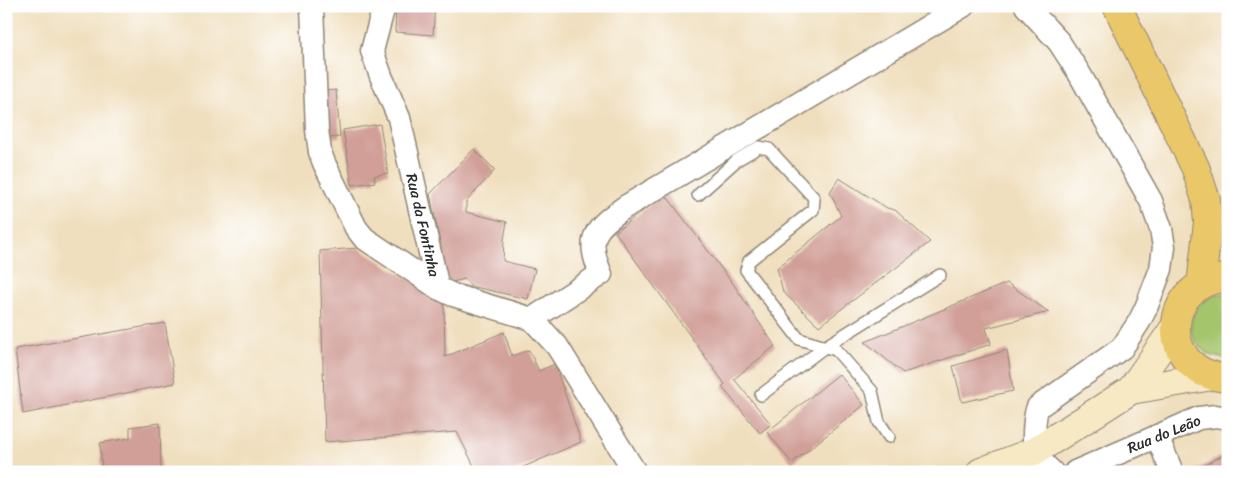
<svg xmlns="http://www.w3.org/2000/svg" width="1234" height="478" font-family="Sriracha,sans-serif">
  <rect width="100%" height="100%" fill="#fff"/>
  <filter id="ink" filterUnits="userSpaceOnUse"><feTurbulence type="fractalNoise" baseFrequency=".02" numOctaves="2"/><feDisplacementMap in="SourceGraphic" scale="10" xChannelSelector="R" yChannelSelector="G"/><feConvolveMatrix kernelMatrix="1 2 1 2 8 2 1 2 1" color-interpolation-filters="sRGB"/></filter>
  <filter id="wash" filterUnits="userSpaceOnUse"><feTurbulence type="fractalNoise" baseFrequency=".0096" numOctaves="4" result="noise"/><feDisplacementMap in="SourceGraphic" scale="20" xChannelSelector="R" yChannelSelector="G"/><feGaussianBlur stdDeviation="1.12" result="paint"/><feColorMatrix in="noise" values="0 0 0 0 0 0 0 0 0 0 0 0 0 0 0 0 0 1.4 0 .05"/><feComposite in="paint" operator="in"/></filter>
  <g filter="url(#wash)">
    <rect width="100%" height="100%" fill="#f0dfbe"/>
    <path fill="#a5c56d" stroke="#68784c" d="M1224 293 1228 294V359H1226C1180 354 1179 301 1224 293Z"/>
    <g id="blocks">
      <g fill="#d19f98">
        <path d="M396 6H435L433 35 395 32Z"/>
        <path d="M336 90 340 137 328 138 323 91Z"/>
        <path d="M380 124 388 173 374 176 375 182 352 185 343 130Z"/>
        <path d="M474 149 495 170 466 202V212L507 222 504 239 503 261 535 269 528 299 470 286 465 279 448 283 430 194Z"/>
        <path d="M839 178 887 208 895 210 930 242 819 326 783 292 777 268 841 216 830 192Z"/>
        <path d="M665 194 734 285 775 346 734 379 771 424 760 433 722 387 725 384 615 232Z"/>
        <path d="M358 248 444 301 445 357 504 332 512 356 529 350 539 371 555 364 581 442 512 472H477L457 432 325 442 320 251Z"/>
        <path d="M1007 283 1049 312 986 328 991 344 903 373 865 342Z"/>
        <path d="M165 323 175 383 23 414 15 349Z"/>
        <path d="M1007 350 1013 391 962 402 953 366Z"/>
        <path d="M839 374 864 405 792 463 767 432Z"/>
        <path d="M160 423 161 472H102L100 443 130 438V427Z"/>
        <path d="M1225 454 1228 461V472H1191Z"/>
      </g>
    </g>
  </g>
  <g filter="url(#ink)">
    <use href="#blocks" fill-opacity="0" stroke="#8e8574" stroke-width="1"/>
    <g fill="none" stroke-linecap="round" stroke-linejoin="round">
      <g stroke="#8e8574" stroke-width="14">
        <g id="lane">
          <path d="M698 195 737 160 759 147 769 149 814 198 813 210 749 261 746 270 799 339 836 350 872 391 879 422 889 437"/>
          <path d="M761 395 826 346 940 275"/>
        </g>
      </g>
      <g stroke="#8e8574" stroke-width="25">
        <g id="street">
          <path d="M312 6 317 130 320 152 324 163 356 228 364 238 438 288"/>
          <path d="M384 6 372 51 381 76 399 118 438 288 453 295 532 319 557 346 635 472"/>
          <path d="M1026 6 1059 42 1079 73 1151 201 1161 229 1164 247 1161 269 1146 308 1139 322 1122 348 1038 407C1034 415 1033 442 1035 450 1037 457 1046 467 1052 472"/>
          <path d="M532 319 601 274C585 237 595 228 625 207L963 6"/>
          <path d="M1157 436 1172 472"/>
          <path d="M1075 472 1199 418 1216 416 1228 418"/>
        </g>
      </g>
      <g stroke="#8e8574" stroke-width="30">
        <g id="secondary">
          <path d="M1131 390 1175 327"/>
          <path d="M981 472 1035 451 1131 390 1212 376"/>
        </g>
      </g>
      <g stroke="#8e8574" stroke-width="30">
        <path id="primary" d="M1228 278C1161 279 1156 374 1228 378"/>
      </g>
      <g stroke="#8e8574" stroke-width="30">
        <path id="highway" d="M1117 6 1196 169 1206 200 1208 222 1201 285"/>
      </g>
      <use href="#lane" stroke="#fff" stroke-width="11"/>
      <use href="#street" stroke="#fff" stroke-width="22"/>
      <use href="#secondary" stroke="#f7e9c3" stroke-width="28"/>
      <use href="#primary" stroke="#eac769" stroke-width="28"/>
      <use href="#highway" stroke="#eac769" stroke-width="28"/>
    </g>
  </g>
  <g text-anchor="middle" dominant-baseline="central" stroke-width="4" stroke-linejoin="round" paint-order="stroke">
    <g font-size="15" fill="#2b2b2b" stroke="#fff">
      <text transform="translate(423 225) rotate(77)">Rua da Fontinha</text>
      <text transform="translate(1164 434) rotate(-22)">Rua do Leão</text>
    </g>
  </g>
  <rect width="1234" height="478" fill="none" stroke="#fff" stroke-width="25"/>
</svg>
